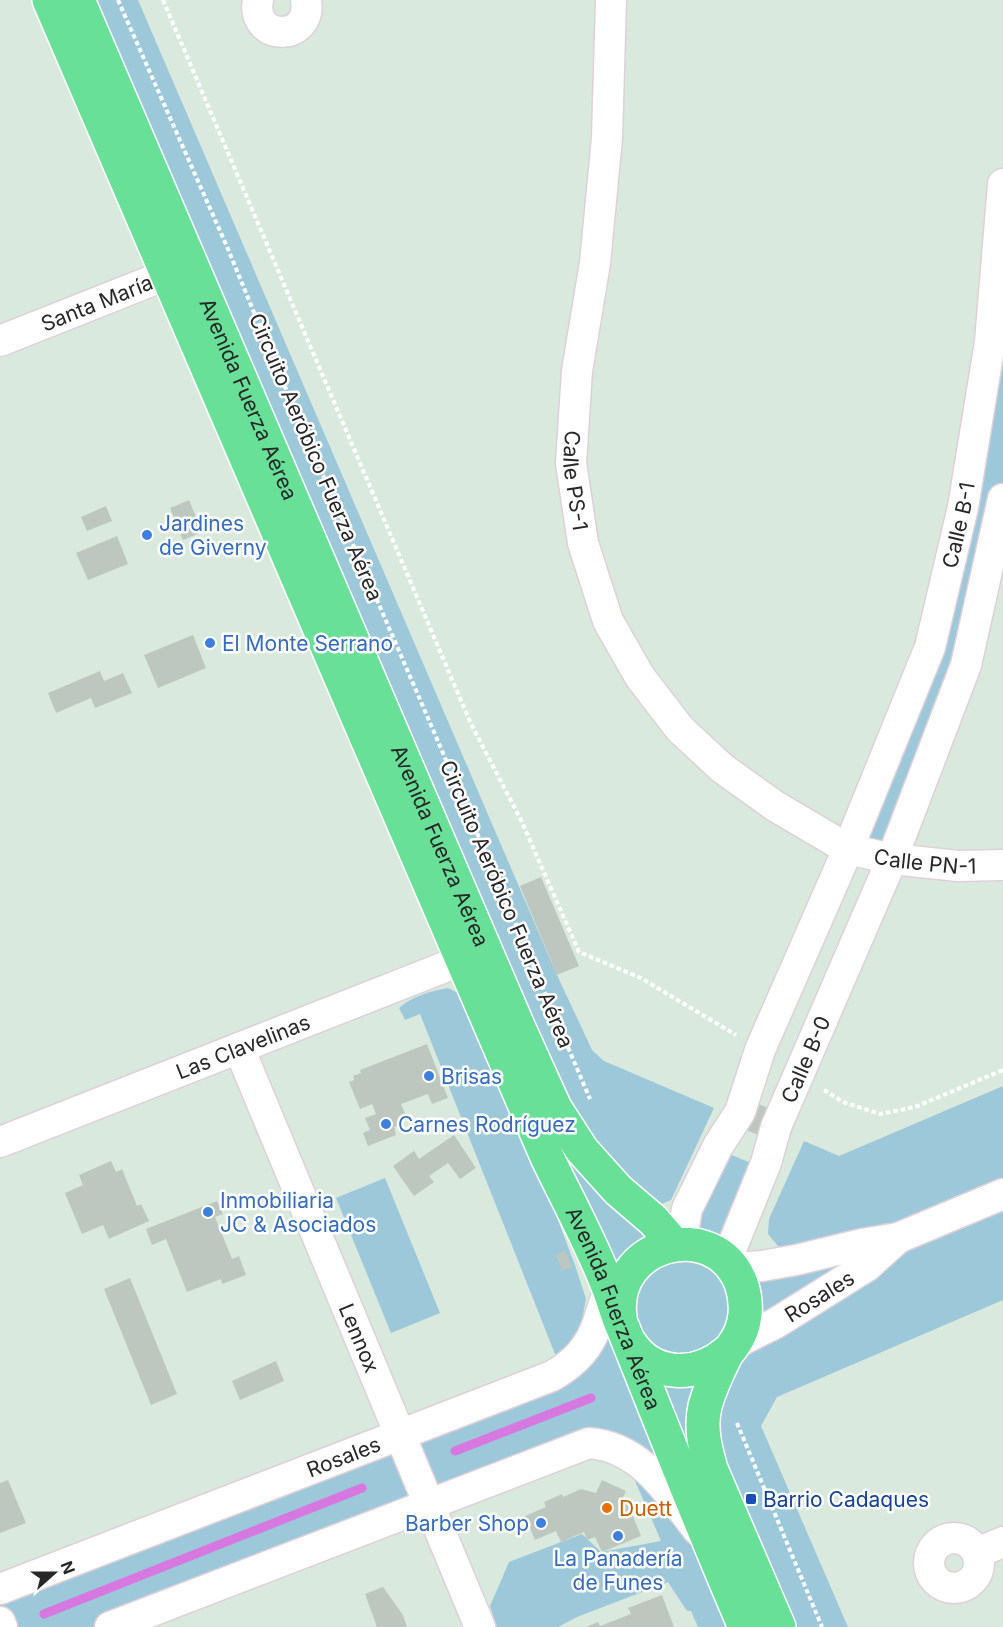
<svg xmlns="http://www.w3.org/2000/svg" width="1003" height="1627" font-family="Inter,sans-serif">
  <rect width="100%" height="100%" fill="#dae9dd"/>
  <g fill="#9cc8da">
    <path d="M88 0H138L557 975 592 1050 604 1061 714 1108 671 1200 659 1205 642 1198 576 1126Z"/>
    <path d="M1003 184V499L892 859 848 849 930 647Z"/>
    <path d="M448 988 458 993 467 1006 525 1132 576 1268 586 1299 578 1341 559 1364 420 1014 405 1020 399 1008C413 996 430 991 448 988Z"/>
    <path d="M510 1068 582 1150 715 1253 740 1333 1003 1194V1300L777 1397 761 1426 848 1627H745L708 1542 606 1444 110 1627H0V1589L552 1376 601 1310Z"/>
    <path d="M1003 1086V1182L882 1230 789 1251 778 1246 768 1234 769 1219 804 1141 839 1156Z"/>
    <path d="M724 1152 751 1163 727 1240 698 1226Z"/>
    <path d="M385 1178 440 1313 391 1333 336 1198Z"/>
    <path d="M866 1257 767 1313 761 1312 758 1286 760 1278Z"/>
    <path d="M627 1462 684 1529 709 1569 734 1627H698L691 1611H687L668 1582 577 1617 558 1627H497L490 1606 509 1562 582 1534 601 1552 661 1541Z"/>
  </g>
  <g fill="none" stroke-linecap="round" stroke-linejoin="round">
    <g stroke="#d678e0" stroke-width="9">
      <path d="M455 1451 591 1398"/>
      <path d="M44 1614 362 1488"/>
    </g>
  </g>
  <g fill="#bdc7bf">
    <path d="M189 500 202 532 183 540 170 508Z"/>
    <path d="M106 506 112 521 87 531 81 517Z"/>
    <path d="M117 536 128 564 88 580 76 553Z"/>
    <path d="M193 635 206 668 158 688 144 655Z"/>
    <path d="M100 671 104 681 123 673 132 693 95 708 91 698 56 713 48 693Z"/>
    <path d="M541 877 579 966 557 975 520 886Z"/>
    <path d="M427 1044 448 1098 432 1104 428 1094 401 1104 407 1118 402 1120 403 1124 394 1127 396 1135 368 1146 363 1133 370 1130 365 1118 376 1114 372 1104 360 1109 349 1082 354 1080 353 1076 361 1073 360 1070Z"/>
    <path d="M737 1096 797 1119 786 1146 726 1122Z"/>
    <path d="M454 1135 476 1168 460 1179 448 1163 429 1176 434 1182 414 1196 393 1166 414 1151 419 1159Z"/>
    <path d="M111 1161 116 1172 122 1169 137 1206 141 1204 149 1221 109 1239 103 1225 82 1234 65 1193 83 1185 79 1175Z"/>
    <path d="M217 1201 223 1214 215 1217 232 1259 239 1256 246 1275 222 1284 221 1279 187 1292 166 1239 152 1245 146 1229Z"/>
    <path d="M565 1251 572 1267 562 1270 556 1255Z"/>
    <path d="M130 1278 177 1394 151 1405 104 1289Z"/>
    <path d="M276 1361 284 1381 240 1400 232 1381Z"/>
    <path d="M8 1480 26 1523 0 1533V1483Z"/>
    <path d="M602 1480 626 1491 622 1500 628 1504 641 1536 602 1552 595 1537 587 1540 584 1532 561 1542 556 1531 535 1540 525 1516 546 1507 544 1502 562 1494 563 1497 581 1489 596 1493Z"/>
    <path d="M383 1587 403 1615 407 1627H377L365 1594Z"/>
    <path d="M662 1595 674 1627H586L598 1622 600 1626 631 1614 628 1608Z"/>
  </g>
  <g fill="none" stroke-linecap="round" stroke-linejoin="round">
    <g stroke="#dfd0d8" stroke-width="33">
      <g id="street">
        <path d="M258 0C250 42 313 43 306 0"/>
        <path id="s1" d="M611 0 607 138 595 263 577 371 571 463 583 543 608 621 640 677 680 729 722 768 775 806 848 849 892 859 958 866 1003 865"/>
        <path id="s2" d="M0 341 189 266"/>
        <path id="s3" d="M239 1048 480 1627"/>
        <path id="s4" d="M0 1142 483 952"/>
        <path id="s5" d="M681 1244 687 1209 718 1146 740 1112 760 1050 848 849 930 647 963 507 990 342 1003 184"/>
        <path id="s6" d="M726 1262 766 1163 776 1127 892 859 966 665 1003 499"/>
        <path d="M732 1268 762 1266 796 1260 862 1244 898 1238 1003 1194"/>
        <path id="s7" d="M734 1344 776 1323 867 1266 898 1238"/>
        <circle cx="954" cy="1563" r="25"/>
        <path d="M977 1553 1003 1542"/>
        <path id="s8" d="M0 1589 552 1376C575 1363 590 1347 598 1322 604 1305 605 1293 619 1280"/>
        <path d="M0 1622 2 1627"/>
        <path d="M110 1627 589 1443C641 1447 668 1492 698 1530"/>
      </g>
    </g>
    <g stroke="#fff" stroke-width="36">
      <g id="primary">
        <path id="s9" d="M49 0 547 1157C568 1201 592 1244 609 1289 614 1302 617 1315 623 1328 663 1428 702 1528 745 1627"/>
        <path id="s10" d="M78 0 518 1026 555 1108 582 1150 618 1190 653 1220 674 1244"/>
        <path d="M620 1317C610 1243 714 1215 741 1283 748 1303 747 1326 734 1344 732 1348 728 1351 726 1355 718 1371 710 1388 705 1406 700 1428 705 1448 711 1469L779 1627"/>
        <path d="M630 1343C653 1378 697 1378 727 1352"/>
      </g>
    </g>
    <g stroke="#fff" stroke-width="4" stroke-dasharray="4.5 3" stroke-linecap="butt">
      <path d="M118 0 228 249 273 359 434 732 590 1099"/>
      <path d="M163 0 471 724 521 820 579 952 641 978 736 1035"/>
      <path d="M824 1090 843 1102 880 1114 915 1107 1003 1070"/>
      <path d="M737 1423 822 1627"/>
    </g>
    <use href="#street" stroke="#fff" stroke-width="30"/>
    <use href="#primary" stroke="#68e098" stroke-width="33"/>
  </g>
  <g fill="#3f7fe0" stroke="#fff" stroke-width="2">
    <circle cx="147" cy="535" r="6"/>
    <circle cx="210" cy="643" r="6"/>
    <circle cx="429" cy="1076" r="6"/>
    <circle cx="386" cy="1124" r="6"/>
    <circle cx="208" cy="1212" r="6"/>
    <circle cx="541" cy="1523" r="6"/>
    <circle cx="618" cy="1536" r="6"/>
  </g>
  <rect fill="#1a4fb4" stroke="#fff" stroke-width="2" x="745" y="1493" width="12" height="12" rx="3"/>
  <circle fill="#e8710a" stroke="#fff" stroke-width="2" cx="607" cy="1508" r="6"/>
  <g text-anchor="middle" dominant-baseline="central" stroke-width="5" stroke-linejoin="round" paint-order="stroke">
    <g font-size="21" fill="#272727" stroke="#fff">
      <text stroke="none"><textPath href="#s2" startOffset="104">Santa María</textPath></text>
      <text stroke="none"><textPath href="#s10" startOffset="434">Avenida Fuerza Aérea</textPath></text>
      <text transform="translate(316 457) rotate(67)">Circuito Aeróbico Fuerza Aérea</text>
      <text stroke="none"><textPath href="#s1" startOffset="483">Calle PS-1</textPath></text>
      <text stroke="none"><textPath href="#s5" startOffset="774">Calle B-1</textPath></text>
      <text stroke="none"><textPath href="#s10" startOffset="920">Avenida Fuerza Aérea</textPath></text>
      <text stroke="none"><textPath href="#s1" startOffset="1044">Calle PN-1</textPath></text>
      <text transform="translate(507 904) rotate(67)">Circuito Aeróbico Fuerza Aérea</text>
      <text stroke="none"><textPath href="#s4" startOffset="261">Las Clavelinas</textPath></text>
      <text stroke="none"><textPath href="#s6" startOffset="218">Calle B-0</textPath></text>
      <text stroke="none"><textPath href="#s7" startOffset="98">Rosales</textPath></text>
      <text stroke="none"><textPath href="#s9" startOffset="1425">Avenida Fuerza Aérea</textPath></text>
      <text stroke="none"><textPath href="#s3" startOffset="314">Lennox</textPath></text>
      <text stroke="none"><textPath href="#s8" startOffset="368">Rosales</textPath></text>
    </g>
    <g font-size="21" fill="#366cbe" stroke="#fff" text-anchor="start">
      <text x="159" y="523">Jardines<tspan x="159" dy="24">de Giverny</tspan></text>
      <text x="222" y="643">El Monte Serrano</text>
      <text x="441" y="1076">Brisas</text>
      <text x="398" y="1124">Carnes Rodríguez</text>
      <text x="220" y="1200">Inmobiliaria<tspan x="220" dy="24">JC &amp; Asociados</tspan></text>
      <text x="529" y="1523" text-anchor="end">Barber Shop</text>
      <text x="618" y="1558" text-anchor="middle">La Panadería<tspan x="618" dy="24">de Funes</tspan></text>
    </g>
    <g font-size="21" fill="#164399" stroke="#fff" text-anchor="start">
      <text x="763" y="1499">Barrio Cadaques</text>
    </g>
    <g font-size="21" fill="#c56008" stroke="#fff" text-anchor="start">
      <text x="619" y="1508">Duett</text>
    </g>
  </g>
  <g transform="translate(54 1573) rotate(69)" stroke="#ffffff" stroke-width="4.5" paint-order="stroke">
  <path d="M0-4.5L10 22L0 15L-10 22Z" fill="#272727"/>
  <text y="-9" font-size="16" font-weight="bold" text-anchor="middle" fill="#272727">N</text>
  </g>
</svg>
